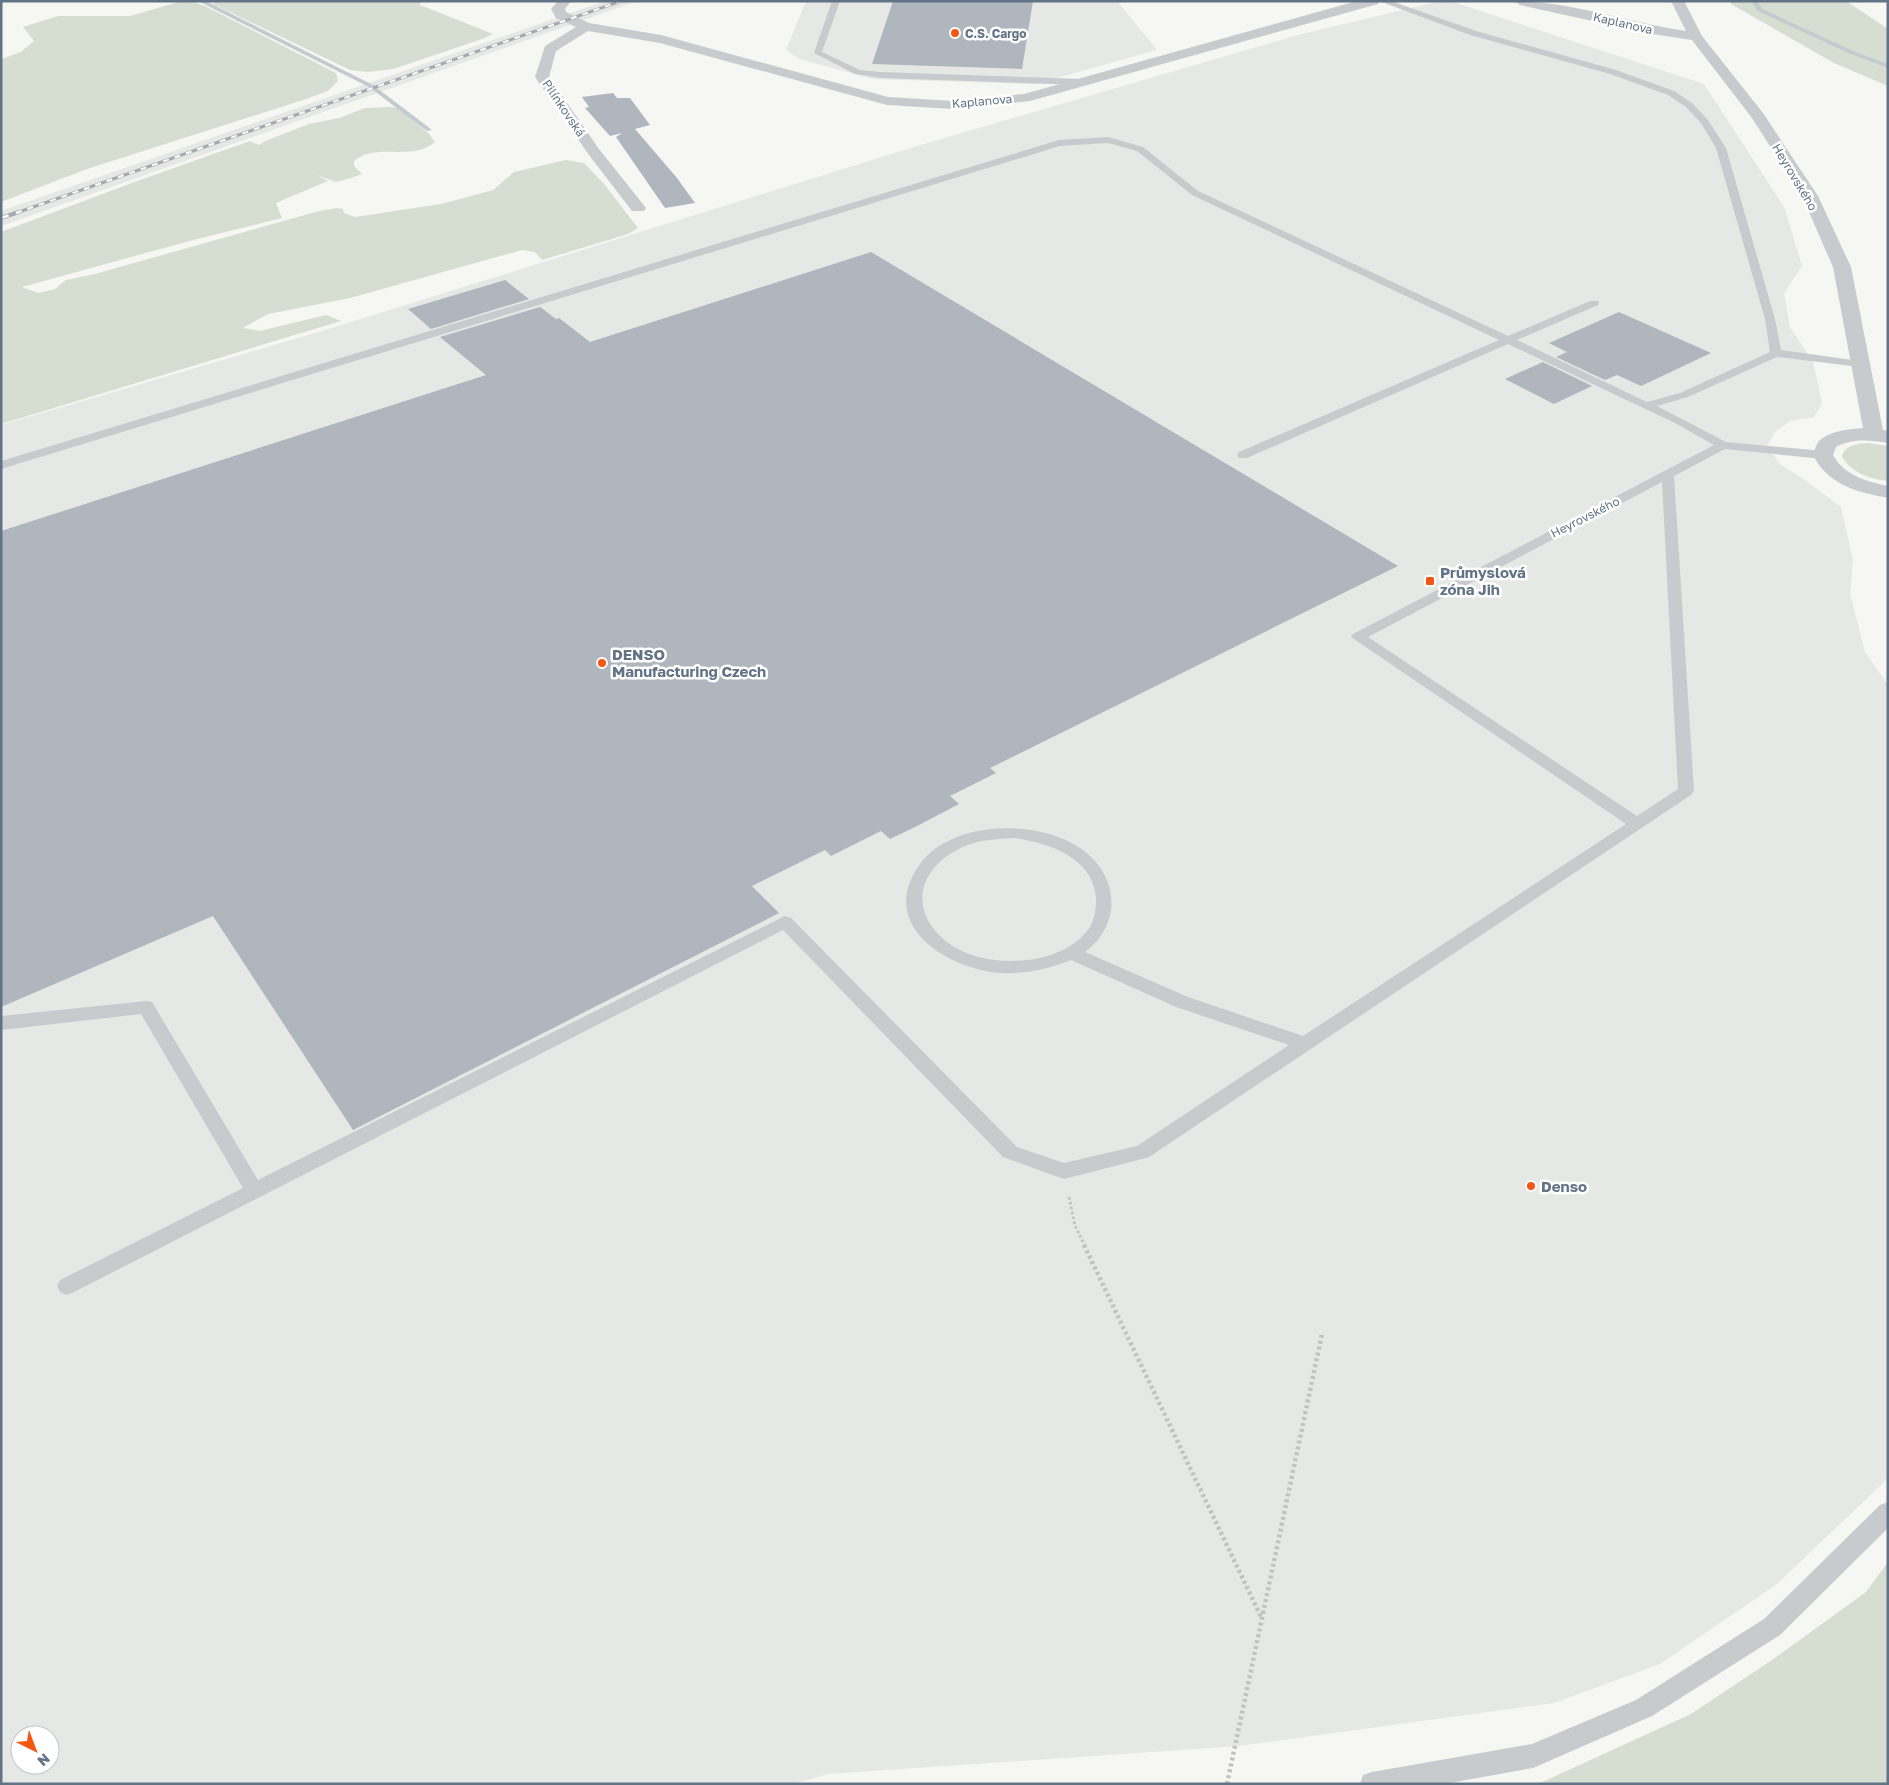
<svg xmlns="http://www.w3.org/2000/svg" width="1889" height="1785" font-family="'Golos Text',sans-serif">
  <rect width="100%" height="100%" fill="#f6f6f2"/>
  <g fill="#e6e8e5" fill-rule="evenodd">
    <path d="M605 1H637L1 226V211Z"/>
    <path d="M806 1H1117L1157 50 1035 84 873 79 799 59 786 50Z"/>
    <path d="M1440 1H1450L1704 84 1784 207 1802 266 1784 293 1790 327 1813 362 1822 403 1814 417 1790 421 1775 432 1767 446 1781 465 1802 478 1841 507 1853 560 1850 593 1865 652 1888 685V1476L1885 1481 1777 1584 1660 1664 1554 1703 1239 1746 828 1774 793 1784H1V425L322 331 914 147 1294 36ZM20 1735H50V1765H20Z"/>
  </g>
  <g fill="#d6ded2">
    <path d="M182 1H190L205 6 336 73 338 81 328 91 303 100 87 169 1 202V59L21 52 34 41 23 27 58 16H130Z"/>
    <path d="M212 1H422L420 5 493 34 485 38 393 69 368 72 350 70 215 5Z"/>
    <path d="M1731 1H1846L1888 29V86L1834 63 1731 4Z"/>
    <path d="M388 107 399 108 429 134 435 142C412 162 376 142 354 161V166L362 174 348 179 336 182 317 175 328 181 276 203 282 218 193 240 22 287 38 293 55 289 66 280 95 274 319 211 337 208 343 209 344 213 355 217 441 204 493 190 514 172 566 160 584 163 604 184 638 228 628 234 542 260 535 252 522 250 350 298 268 314 243 328 260 331 326 315 341 321 1 424V232L140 180 250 141 259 145 265 141 309 124 339 118 365 108Z"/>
    <path d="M1868 443 1888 446V481C1871 479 1850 473 1842 456 1846 444 1858 444 1868 443Z"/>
    <path d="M1888 1562V1784H1538L1691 1714 1772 1660 1866 1592Z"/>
  </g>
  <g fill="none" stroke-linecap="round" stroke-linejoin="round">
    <g fill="#c1cbd0" fill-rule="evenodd">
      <path d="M198 1H206L373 85 432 130 427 131 369 87Z"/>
      <path d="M1751 1H1757L1762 9 1855 52 1888 64V68L1851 54 1758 11Z"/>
    </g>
  </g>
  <g fill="#afb6bd">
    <path d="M893 1H1033L1022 69 872 64Z"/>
    <path d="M613 93 617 98H630L650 125 635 129 677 178 695 203 665 208 616 137 622 133 610 136 585 108 589 107 582 97Z"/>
    <path d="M871 252 1398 566 990 768 996 773 950 796 959 804 917 826 890 839 881 831 831 856 825 850 752 886 779 913 353 1130 213 916 1 1007V531L486 375 440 337 540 307 556 319 559 318 590 342Z"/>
    <path d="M505 280 529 299 431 329 408 309Z"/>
    <path d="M1619 312 1711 353 1641 386 1617 375 1605 380 1556 357 1567 352 1549 343Z"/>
    <path d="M1543 362 1592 386 1554 404 1505 379Z"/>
  </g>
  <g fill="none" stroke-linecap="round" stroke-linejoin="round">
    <path stroke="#c0c2c4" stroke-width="3" stroke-dasharray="2.5 2.5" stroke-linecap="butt" d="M1069 1197 1075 1226 1085 1246"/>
    <g stroke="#c0c2c4" stroke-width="4.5" stroke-dasharray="3 3" stroke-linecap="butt">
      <path d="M1084 1245 1262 1619"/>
      <path d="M1227 1784 1322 1334"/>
    </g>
    <g fill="#c8cbce" fill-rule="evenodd">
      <path d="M832 1H840L822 52 860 70 880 72 1083 79 1087 82 1083 85 880 78 855 74 814 53Z"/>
      <path d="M1379 1H1391L1476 31 1616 70 1674 91 1692 103 1708 120 1726 148 1775 319 1781 350 1860 361 1866 364 1860 367 1777 357 1688 397 1657 406 1726 442 1823 451 1829 455 1823 459 1725 449 1674 476 1694 791 1691 795 1149 1157 1142 1159 1064 1179 1003 1157 783 930 74 1292 67 1295 60 1292 57 1286 60 1280 243 1188 141 1014 1 1030V1016L146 1001 152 1002 258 1180 785 916 791 918 1017 1147 1064 1163 1137 1146 1289 1045 1176 1007 1071 960C1049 969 1025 974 1001 973 946 969 876 924 920 864 952 820 1038 819 1080 848 1119 874 1123 924 1085 952L1188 997 1303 1036 1626 824 1351 637 1353 634 1714 445 1675 423 1508 344 1247 458H1239L1237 455 1239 452 1499 340 1192 195 1137 151 1108 143 1060 146 1 469V461L1059 140 1108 137 1143 147 1198 191 1508 336 1590 301H1598L1599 303 1598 305 1517 340 1647 402 1680 393 1770 352 1765 319 1716 148 1701 123 1686 107 1668 95 1610 74 1470 35ZM1662 482 1678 789 1637 816 1368 637ZM1014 838C1048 843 1093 857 1096 898 1096 908 1095 918 1090 927 1067 961 1014 966 979 957 922 942 898 884 955 851 973 840 994 839 1014 838Z"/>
      <path d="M1888 1502V1528L1780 1635 1652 1716 1533 1768 1444 1784H1360L1363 1775 1372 1772 1532 1744 1636 1700 1764 1619 1880 1505Z"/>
    </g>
    <g fill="#c8cbce" fill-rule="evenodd">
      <path d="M558 1H571L565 9 566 12 589 23 661 35 888 97 953 101 1024 94 1357 1H1379L1378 4 1030 101 953 109 887 105 660 43 588 31 556 51 549 77 599 149 646 208 644 211H632L589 155 535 77 545 46 576 27 556 18 551 9Z"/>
      <path d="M1514 1C1569 1 1631 23 1686 31L1671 1H1684L1702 36 1763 113 1818 196 1851 267 1883 430 1888 431V443C1870 440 1852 438 1836 447L1833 455C1844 475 1867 482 1888 486V498C1857 492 1828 485 1813 455 1815 450 1816 444 1820 440 1830 431 1850 429 1863 428L1833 267 1802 196 1752 118 1692 40 1652 34 1520 5Z"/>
    </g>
    <g stroke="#a5aab1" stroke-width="3">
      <path id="rail-far1" d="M16 213 621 1"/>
    </g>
    <g stroke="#a5aab1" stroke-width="4">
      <path id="rail" d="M1 218 19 212"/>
    </g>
    <use href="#rail-far1" stroke="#fff" stroke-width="2" stroke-dasharray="6" stroke-linecap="butt"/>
    <use href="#rail" stroke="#fff" stroke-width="2.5" stroke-dasharray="8" stroke-linecap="butt"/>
  </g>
  <g fill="#f45714" stroke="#fff" stroke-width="2">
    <circle cx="955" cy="33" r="5"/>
    <rect x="1425" y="576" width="10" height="10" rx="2.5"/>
    <circle cx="602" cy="663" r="5"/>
    <circle cx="1531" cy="1186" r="5"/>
  </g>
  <g text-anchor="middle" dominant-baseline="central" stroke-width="5" stroke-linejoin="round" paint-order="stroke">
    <g font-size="12" fill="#627386" stroke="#fff">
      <text transform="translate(1623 23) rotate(13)">Kaplanova</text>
      <text transform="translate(982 101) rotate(-5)">Kaplanova</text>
      <text transform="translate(564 108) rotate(56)">Pilínkovská</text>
      <text transform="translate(1795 177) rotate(59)">Heyrovského</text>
      <text transform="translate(1585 517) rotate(-27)">Heyrovského</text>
    </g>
    <g font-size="12" font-weight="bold" fill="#627386" stroke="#fff" text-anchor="start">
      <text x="965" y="33">C.S. Cargo</text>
    </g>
    <g font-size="15" font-weight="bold" fill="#627386" stroke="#fff" text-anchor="start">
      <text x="1440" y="572">Průmyslová<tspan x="1440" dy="17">zóna Jih</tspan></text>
      <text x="612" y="654">DENSO<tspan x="612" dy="17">Manufacturing Czech</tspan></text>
      <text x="1541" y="1186">Denso</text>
    </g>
  </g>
  <rect width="1889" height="1785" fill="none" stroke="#627386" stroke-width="5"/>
  <g transform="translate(35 1750) rotate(138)"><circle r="24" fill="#ffffff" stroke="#c0c7cf"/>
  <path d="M0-4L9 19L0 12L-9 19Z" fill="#f45714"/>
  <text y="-8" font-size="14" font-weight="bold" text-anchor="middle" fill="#627386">N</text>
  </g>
</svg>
